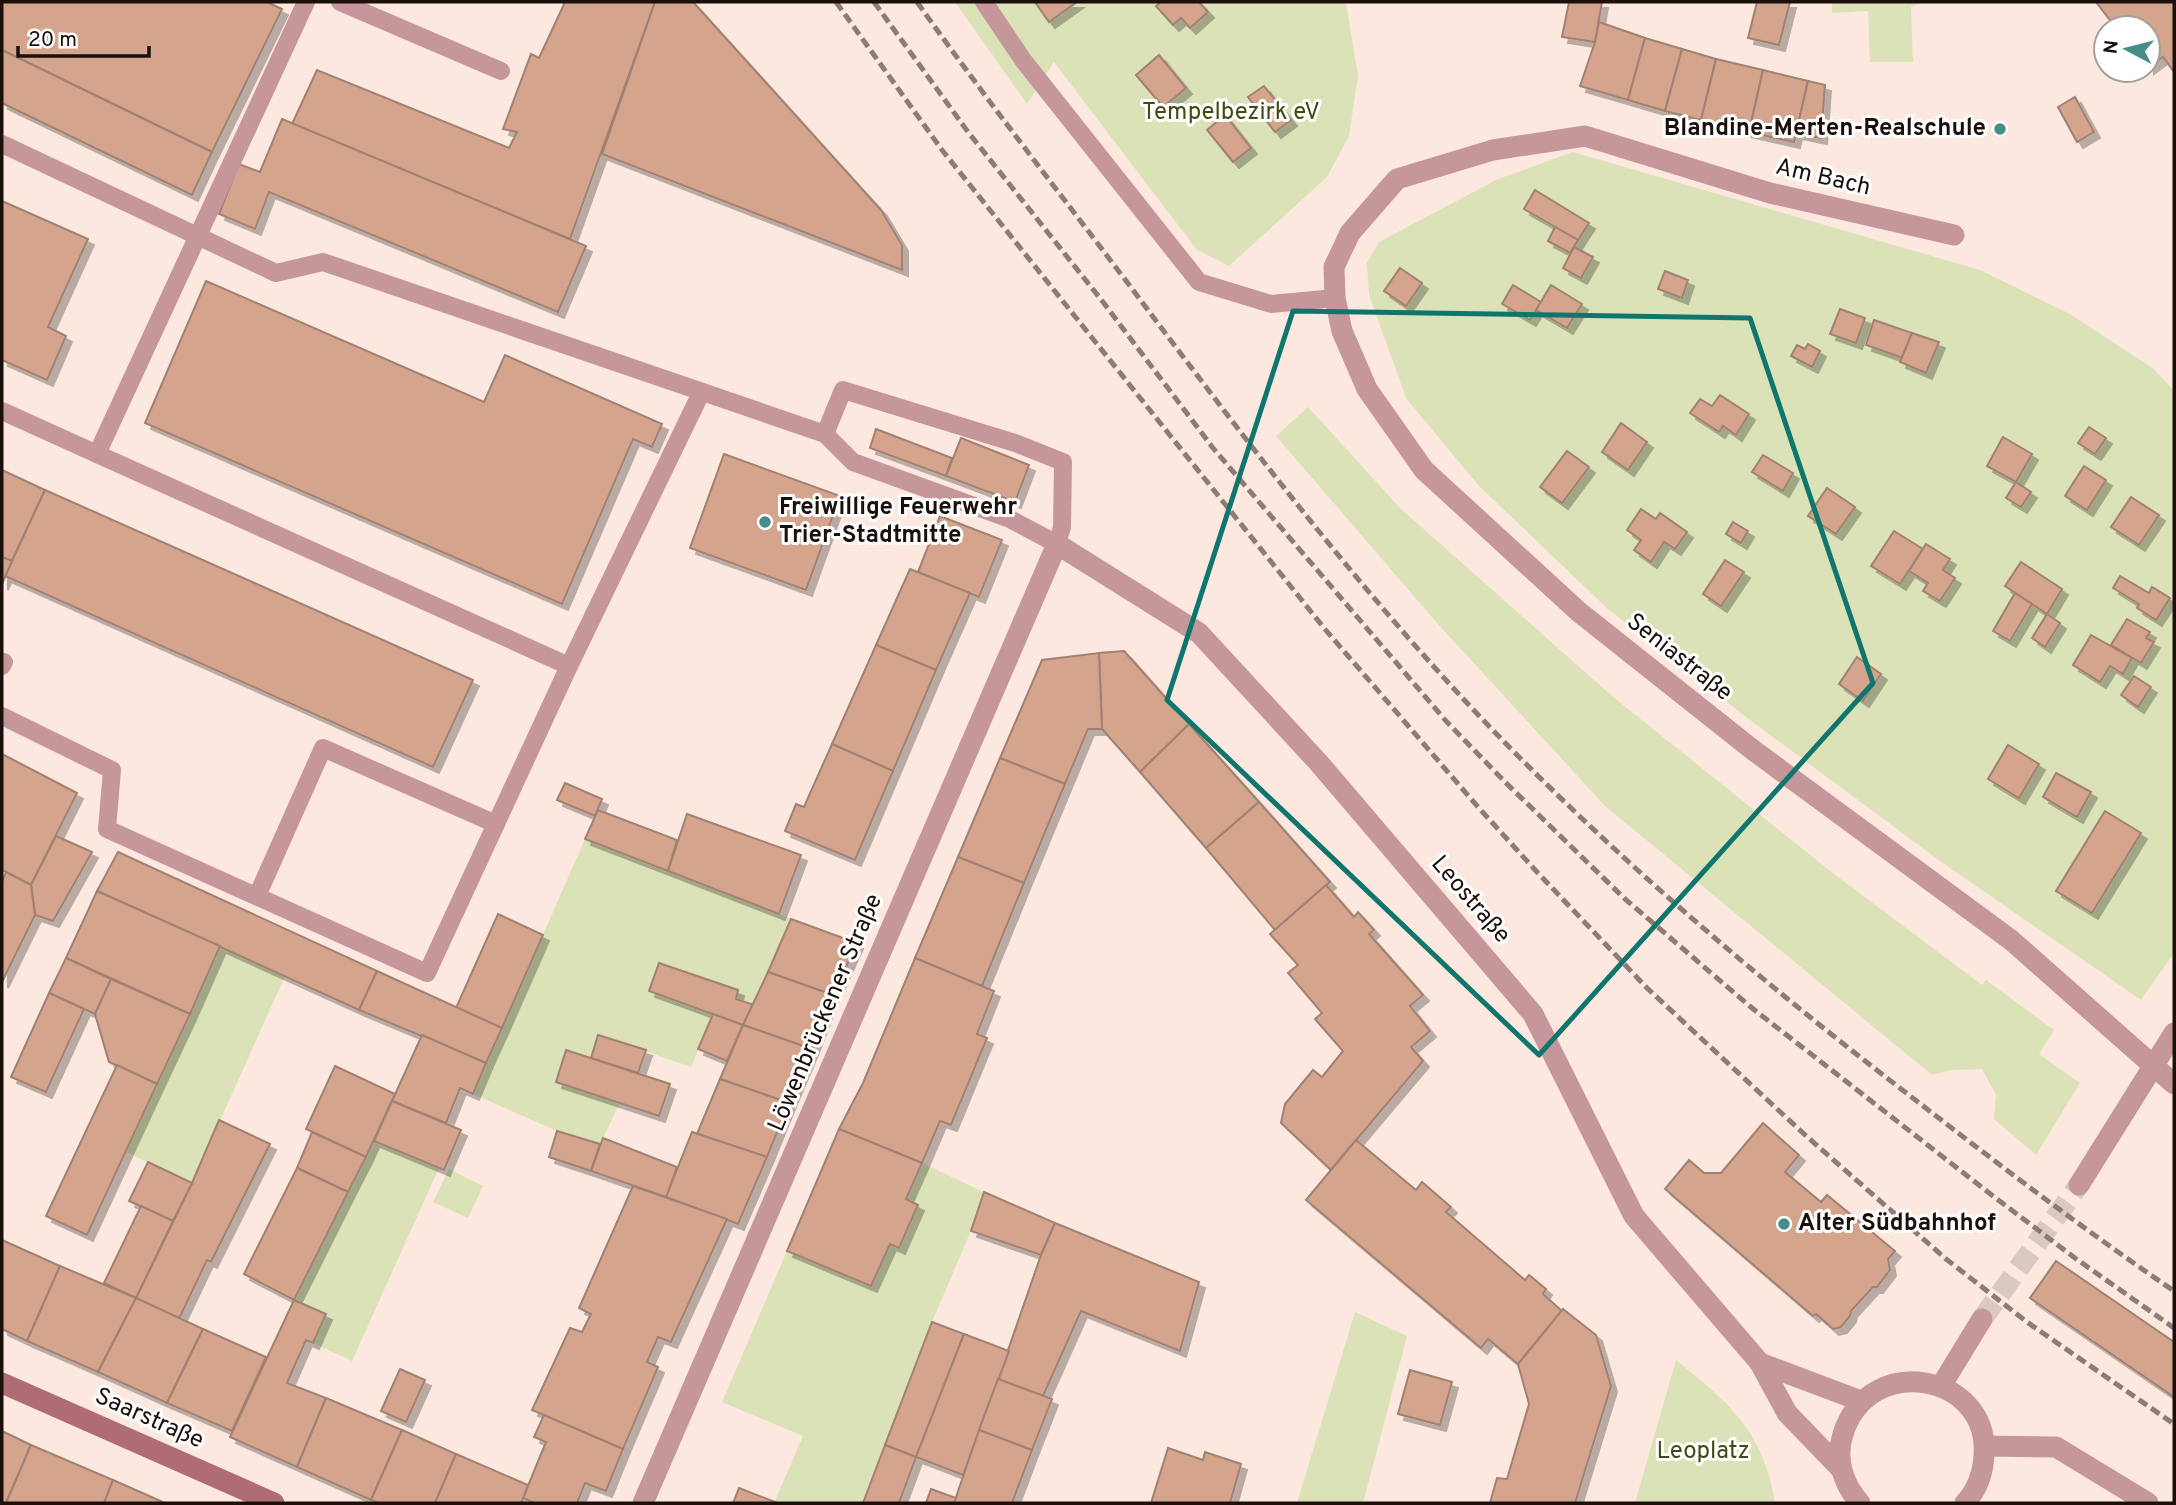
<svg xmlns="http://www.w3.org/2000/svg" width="2176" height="1505" font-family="Overpass,sans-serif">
  <defs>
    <filter id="shadow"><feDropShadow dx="6" dy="6" stdDeviation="0" flood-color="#0004"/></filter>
  </defs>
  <rect width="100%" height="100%" fill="#fde8df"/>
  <g fill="#dbe2b7">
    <path d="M955 2H1346L1358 76 1349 136 1327 177 1229 266 1197 250 1054 62 1027 104Z"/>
    <path d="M1832 2H1921L1911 7 1913 62H1870L1868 11 1832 13Z"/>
    <path d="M1573 152 1980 270 2070 314 2154 369 2174 391V953L2141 1000 1940 861 1750 720 1609 610 1479 486 1406 398 1369 295 1367 263 1379 242 1498 179Z"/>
    <path d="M1308 407 1401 509 1612 696 1834 874 1982 985 1986 980 2054 1030 2039 1054 2080 1083 2036 1155 1994 1119 1996 1095 1982 1069 1951 1070 1932 1075 1605 806 1437 623 1276 436Z"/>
    <path d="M585 839 791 919 754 1005 736 999 738 990 659 963 650 991 713 1014 691 1067 599 1035 591 1058 566 1051 556 1082 620 1103 600 1144 557 1131 473 1094Z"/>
    <path d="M220 946 285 976 192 1183 126 1152Z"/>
    <path d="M374 1141 439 1168 352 1361 313 1343 326 1314 294 1300Z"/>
    <path d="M922 1163 984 1192 971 1231 932 1322 863 1503H774L803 1436 722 1402 787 1251 871 1286 890 1244 900 1248 918 1205 906 1199Z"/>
    <path d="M449 1169 483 1186 468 1218 433 1202Z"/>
    <path d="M1355 1312 1407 1336 1363 1503H1297Z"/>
    <path d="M1676 1360C1730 1404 1763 1431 1775 1503H1635Z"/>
  </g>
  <g fill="#d4a48d" stroke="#a08173" stroke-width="2" filter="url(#shadow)">
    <path d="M2 2H267L282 9 212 152 2 50Z"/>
    <path d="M565 2H655L570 239 292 124 317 70 509 148 517 132 503 129 531 54 539 58Z"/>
    <path d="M655 2H693L881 210 902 245V270L602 154Z"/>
    <path d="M1035 2H1077L1049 22Z"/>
    <path d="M1161 2H1199L1208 12 1190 28 1181 18 1173 25 1156 6Z"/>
    <path d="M1569 2H1602L1595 42 1562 37Z"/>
    <path d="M1757 2H1790L1779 45 1748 38Z"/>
    <path d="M2096 2H2174V72L2163 57 2148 68V28H2116Z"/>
    <path d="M1599 22 1645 38 1628 100 1580 86 1595 42Z"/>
    <path d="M1645 38 1682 49 1665 111 1628 100Z"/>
    <path d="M1682 49 1716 59 1701 120 1665 111Z"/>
    <path d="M2 50 212 152 192 195 2 103Z"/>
    <path d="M1159 55 1186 88 1163 107 1136 75Z"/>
    <path d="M1716 59 1763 70 1749 132 1701 120Z"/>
    <path d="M1763 70 1808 81 1794 142 1749 132Z"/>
    <path d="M1808 81 1825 85 1821 138 1796 133Z"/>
    <path d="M1264 86 1291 120 1275 132 1248 97Z"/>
    <path d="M2075 97 2094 132 2077 142 2058 107Z"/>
    <path d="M1225 115 1251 148 1233 162 1207 130Z"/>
    <path d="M282 119 586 246 558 312 269 192 255 229 219 214 239 164 260 172Z"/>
    <path d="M1535 190 1589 223 1578 240 1524 209Z"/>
    <path d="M2 201 88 239 48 327 66 336 47 380 2 360Z"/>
    <path d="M1555 227 1578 240 1570 253 1548 241Z"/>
    <path d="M1574 247 1593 257 1581 278 1563 268Z"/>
    <path d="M1400 268 1422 283 1406 306 1384 291Z"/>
    <path d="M1665 271 1688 280 1682 298 1658 289Z"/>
    <path d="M206 281 484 402 505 355 662 424 652 447 633 439 562 604 145 423Z"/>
    <path d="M1513 285 1541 302 1530 320 1502 304Z"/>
    <path d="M1551 285 1582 304 1567 328 1536 310Z"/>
    <path d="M1840 309 1865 318 1856 343 1830 334Z"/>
    <path d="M1874 320 1912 333 1903 358 1866 345Z"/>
    <path d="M1912 333 1939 342 1926 373 1900 362Z"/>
    <path d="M1808 344 1820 351 1812 367 1791 356 1797 345 1805 349Z"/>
    <path d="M1720 395 1749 414 1736 435 1723 426 1719 432 1690 413 1700 399 1712 406Z"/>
    <path d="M1621 423 1647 442 1628 470 1602 452Z"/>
    <path d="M2089 427 2106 438 2095 454 2078 443Z"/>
    <path d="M876 429 952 458 946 476 870 448Z"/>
    <path d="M2003 437 2032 454 2016 482 1987 466Z"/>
    <path d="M961 438 1029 465 1015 502 946 476Z"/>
    <path d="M1567 451 1589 467 1562 503 1540 487Z"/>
    <path d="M724 454 840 496 806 590 690 548Z"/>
    <path d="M1763 455 1793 473 1783 491 1752 472Z"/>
    <path d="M2084 466 2106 480 2087 510 2065 496Z"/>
    <path d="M2 470 45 490 12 561 2 557Z"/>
    <path d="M2016 482 2031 492 2021 507 2006 498Z"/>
    <path d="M1827 488 1855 507 1836 534 1808 516Z"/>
    <path d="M45 490 473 680 433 767 5 576Z"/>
    <path d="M2131 497 2159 515 2139 545 2111 527Z"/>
    <path d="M1641 509 1656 519 1660 513 1687 532 1675 549 1664 542 1651 562 1634 550 1641 540 1627 530Z"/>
    <path d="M940 516 1002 540 979 597 918 572Z"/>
    <path d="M1733 522 1748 531 1741 543 1726 534Z"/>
    <path d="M1894 531 1923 549 1900 584 1871 566Z"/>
    <path d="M1926 544 1950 559 1943 570 1955 578 1940 601 1923 591 1928 583 1909 571Z"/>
    <path d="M2 557 12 561 2 584Z"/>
    <path d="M1725 560 1744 572 1721 606 1703 594Z"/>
    <path d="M2021 562 2062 589 2047 614 2005 586Z"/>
    <path d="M910 569 970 593 936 670 876 645Z"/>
    <path d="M2120 576 2149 593 2152 587 2170 598 2156 620 2137 608 2139 604 2113 588Z"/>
    <path d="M2015 593 2032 604 2010 641 1993 631Z"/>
    <path d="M2047 614 2060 623 2045 647 2032 638Z"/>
    <path d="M2127 619 2150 632 2146 638 2154 642 2141 663 2111 645Z"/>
    <path d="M2091 635 2132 658 2123 674 2110 666 2100 682 2073 665Z"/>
    <path d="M876 645 936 670 893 771 832 744Z"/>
    <path d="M1124 651 1189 724 1140 772 1102 729 1099 653Z"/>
    <path d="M1099 653 1102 729H1088L1065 784 1000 758 1042 660Z"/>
    <path d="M1857 657 1881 674 1863 701 1839 684Z"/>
    <path d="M2134 676 2151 687 2138 707 2121 695Z"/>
    <path d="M1189 724 1259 802 1206 848 1140 772Z"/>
    <path d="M832 744 893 771 855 860 785 831 796 804 804 807Z"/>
    <path d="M2008 745 2039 764 2019 798 1988 779Z"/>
    <path d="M2 754 77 793 31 885 2 870Z"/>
    <path d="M1000 758 1065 784 1024 883 958 857Z"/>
    <path d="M2056 773 2091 792 2077 817 2043 797Z"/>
    <path d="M565 783 602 799 595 816 557 800Z"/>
    <path d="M1259 802 1330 882 1275 930 1206 848Z"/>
    <path d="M598 810 677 840 668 871 585 839Z"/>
    <path d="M2105 811 2141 833 2092 913 2056 891Z"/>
    <path d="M687 814 801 855 779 914 668 871Z"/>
    <path d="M56 836 92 852 53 921 35 915 31 885Z"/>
    <path d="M118 852 377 971 359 1010 97 891Z"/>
    <path d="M958 857 1024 883 982 986 915 958Z"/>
    <path d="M6 872 31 885 35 915 2 982V882Z"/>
    <path d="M1326 885 1354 917 1358 912 1374 930 1369 934 1423 995 1410 1006 1430 1031 1411 1047 1423 1061 1331 1170 1281 1123 1285 1104 1313 1070 1322 1077 1343 1051 1315 1019 1322 1013 1288 973 1298 965 1270 934Z"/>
    <path d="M97 891 220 946 190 1014 66 958Z"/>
    <path d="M498 914 543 935 502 1028 456 1008Z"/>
    <path d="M791 919 857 943 833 995 768 972Z"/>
    <path d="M66 958 111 979 95 1014 49 993Z"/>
    <path d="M915 958 994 991 977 1034 987 1038 951 1125 940 1121 922 1163 839 1129 863 1083Z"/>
    <path d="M659 963 738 990 736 999 754 1005 743 1025 649 991Z"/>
    <path d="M377 971 502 1028 486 1063 359 1010Z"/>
    <path d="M768 972 833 995 812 1049 743 1025Z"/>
    <path d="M111 979 190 1014 157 1084 109 1062 95 1014Z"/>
    <path d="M49 993 84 1009 46 1092 11 1077Z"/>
    <path d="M713 1014 743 1025 727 1061 698 1049Z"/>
    <path d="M743 1025 812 1049 789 1103 720 1079Z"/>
    <path d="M422 1035 486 1063 473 1094 460 1088 446 1123 392 1101Z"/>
    <path d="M598 1035 646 1050 638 1073 591 1058Z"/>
    <path d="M566 1050 670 1084 659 1116 556 1082Z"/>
    <path d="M117 1065 157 1084 87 1235 46 1216Z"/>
    <path d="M335 1066 395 1094 366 1157 306 1129Z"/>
    <path d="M720 1079 789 1103 767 1157 697 1134Z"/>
    <path d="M392 1101 461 1130 444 1170 374 1141Z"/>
    <path d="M219 1120 270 1144 211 1262 207 1260 179 1319 136 1298 192 1183Z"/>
    <path d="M1763 1123 1799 1155 1785 1172 1821 1202 1827 1195 1895 1251 1888 1259 1890 1270 1877 1287H1873L1851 1311 1850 1316 1841 1327 1833 1329 1816 1314 1813 1316 1665 1189 1689 1160 1704 1173H1721Z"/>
    <path d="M839 1129 922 1163 906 1199 918 1205 899 1248 890 1244 871 1286 787 1251Z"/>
    <path d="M557 1131 600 1144 591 1171 549 1157Z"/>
    <path d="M312 1132 366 1157 348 1192 297 1168Z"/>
    <path d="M692 1132 767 1157 738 1224 666 1197Z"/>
    <path d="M603 1138 677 1167 666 1197 591 1171Z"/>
    <path d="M1356 1140 1416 1190 1422 1182 1451 1207 1446 1212 1525 1280 1529 1275 1546 1289 1543 1294 1562 1311 1518 1364 1488 1339 1481 1348 1306 1200Z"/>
    <path d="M148 1162 192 1183 173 1221 129 1201Z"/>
    <path d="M297 1168 348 1192 294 1300 244 1274Z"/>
    <path d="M633 1186 727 1219 671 1342 658 1337 647 1362 658 1367 623 1449 532 1410 570 1328 582 1332 591 1314 579 1308Z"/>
    <path d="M984 1192 1055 1223 1041 1255 971 1231Z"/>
    <path d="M141 1206 173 1221 136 1298 104 1283Z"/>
    <path d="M1055 1223 1199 1282 1180 1351 1081 1311 1043 1396 998 1379 1041 1255Z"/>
    <path d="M2 1240 60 1266 27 1341 2 1329Z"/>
    <path d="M2056 1261 2174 1342V1397L2030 1298Z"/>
    <path d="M60 1266 136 1298 98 1372 27 1341Z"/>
    <path d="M136 1298 203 1329 167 1403 98 1372Z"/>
    <path d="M294 1300 326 1314 313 1343 306 1340 287 1383 326 1398 297 1467 230 1437Z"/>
    <path d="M1563 1309 1596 1335 1611 1386 1575 1503H1490L1497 1478 1507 1479 1529 1404 1518 1364Z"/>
    <path d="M932 1322 964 1334 916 1457 885 1445Z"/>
    <path d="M203 1329 266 1357 232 1431 167 1403Z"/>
    <path d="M964 1334 1009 1351 963 1475 916 1457Z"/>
    <path d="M400 1369 425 1380 406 1422 381 1411Z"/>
    <path d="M1410 1370 1452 1382 1440 1425 1398 1414Z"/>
    <path d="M998 1379 1052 1399 1032 1450 979 1430Z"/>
    <path d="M326 1398 402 1430 371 1500 297 1467Z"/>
    <path d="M544 1415 623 1449 606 1491 585 1483 577 1503H535L523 1498 546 1442 534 1437Z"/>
    <path d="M402 1430 456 1454 435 1503H379L371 1500Z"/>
    <path d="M979 1430 1032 1450 1012 1503H954Z"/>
    <path d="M2 1431 31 1445 6 1503H2Z"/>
    <path d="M31 1445 113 1480 104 1503H6Z"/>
    <path d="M885 1445 916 1457 899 1503H863Z"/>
    <path d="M1168 1448 1203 1460 1205 1452 1241 1464 1230 1503H1151Z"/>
    <path d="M456 1454 528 1485 521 1503H435Z"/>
    <path d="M113 1480 165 1503H104Z"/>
    <path d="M739 1488 775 1502 774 1503H733Z"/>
    <path d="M931 1489 956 1498 954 1503H926Z"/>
  </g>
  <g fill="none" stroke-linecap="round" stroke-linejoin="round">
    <path stroke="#dbc8bf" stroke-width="21" stroke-dasharray="21 10" stroke-linecap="butt" d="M1982 1319 2079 1185"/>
    <g stroke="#c6979a" stroke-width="18">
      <path d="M306 2 97 454 569 666 701 393"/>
      <path d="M340 2 501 71"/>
      <path d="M984 2 1023 60 1199 282 1271 304 1335 298"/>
      <path d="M2 144 276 273 323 262 825 434 853 462 1010 519 1057 544 1062 527 1063 462 1018 444 843 390 825 434"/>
      <path d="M2 411 97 454"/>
      <path d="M2 666 4 662"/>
      <path d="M2 716 112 770 107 829 427 973 569 666"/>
      <path d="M257 896 323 748 496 824"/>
    </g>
    <g stroke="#c6979a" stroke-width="21">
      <path d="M1954 235 1770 193 1585 136 1493 150 1397 179 1350 233 1334 267 1335 298 1342 331 1367 389 1424 470 1579 612 1753 750 2011 940 2174 1084"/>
      <path d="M1760 1363 1861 1401"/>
      <path d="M1985 1446 2056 1447 2148 1503"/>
      <path d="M643 1503 1057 544 1199 633 1318 762 1533 1014 1634 1216 1760 1363 1787 1413 1840 1468"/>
    </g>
    <g stroke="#c6979a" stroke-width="21">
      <path d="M2079 1185 2174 1033"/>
      <path d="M1941 1386 1982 1319"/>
      <path d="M1860 1503C1843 1484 1835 1459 1843 1434 1869 1351 1990 1374 1984 1455 1983 1474 1978 1489 1965 1503"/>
    </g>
    <path stroke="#af6c72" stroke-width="21" d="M2 1383 274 1503"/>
    <g stroke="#8c7c75" stroke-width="5" stroke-dasharray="10 5" stroke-linecap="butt">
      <path d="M836 2 942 150 1324 628 1478 807 1537 872 1647 988 1804 1134 1946 1259 2027 1322 2174 1424"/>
      <path d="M874 2 968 132 1103 302 1213 448 1446 721 1505 782 1625 899 1752 1008 1993 1196 2075 1258 2174 1328"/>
      <path d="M917 2C986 99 1058 191 1130 286 1237 429 1346 573 1468 704 1605 850 1759 980 1918 1102 2002 1167 2086 1231 2174 1291"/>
    </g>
  </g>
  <path fill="none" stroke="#0f766e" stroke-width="5" stroke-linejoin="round" d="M1293 311 1750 318 1873 683 1539 1055 1167 700Z"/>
  <g fill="#478e89" stroke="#fff" stroke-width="2.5">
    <circle cx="2000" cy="129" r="7"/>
    <circle cx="765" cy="522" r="7"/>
    <circle cx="1784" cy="1224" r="7"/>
  </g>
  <g text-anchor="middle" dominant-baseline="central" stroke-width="6" stroke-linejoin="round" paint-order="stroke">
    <g font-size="24" fill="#434911" stroke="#fff">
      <text x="1231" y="113">Tempelbezirk eV</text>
      <text x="1703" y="1452">Leoplatz</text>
    </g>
    <g font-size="24" font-weight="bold" fill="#1b100b" stroke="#fff" text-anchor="start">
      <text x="1986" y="129" text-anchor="end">Blandine-Merten-Realschule</text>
      <text x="779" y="508">Freiwillige Feuerwehr<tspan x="779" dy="28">Trier-Stadtmitte</tspan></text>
      <text x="1798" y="1224">Alter Südbahnhof</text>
    </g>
    <g font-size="24" fill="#1b100b" stroke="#fff">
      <text transform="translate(1823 178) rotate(13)">Am Bach</text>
      <text transform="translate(1679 658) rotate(38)">Seniastraße</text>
      <text transform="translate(1470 900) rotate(49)">Leostraße</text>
      <text transform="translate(826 1013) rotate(-67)">Löwenbrückener Straße</text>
      <text transform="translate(149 1419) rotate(24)">Saarstraße</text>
    </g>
  </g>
  <rect width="2176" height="1505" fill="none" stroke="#1b100b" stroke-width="7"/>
  <g transform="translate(2127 49) rotate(277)"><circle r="33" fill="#ffffff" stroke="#a49f9d" stroke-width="2"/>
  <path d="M0-5L12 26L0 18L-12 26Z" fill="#478e89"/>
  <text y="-10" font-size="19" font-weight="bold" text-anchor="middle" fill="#1b100b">N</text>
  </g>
  <path d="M18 46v10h131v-10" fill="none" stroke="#1b100b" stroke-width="3.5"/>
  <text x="28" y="46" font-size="21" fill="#1b100b" stroke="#ffffff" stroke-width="5" paint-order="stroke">20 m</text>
</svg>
